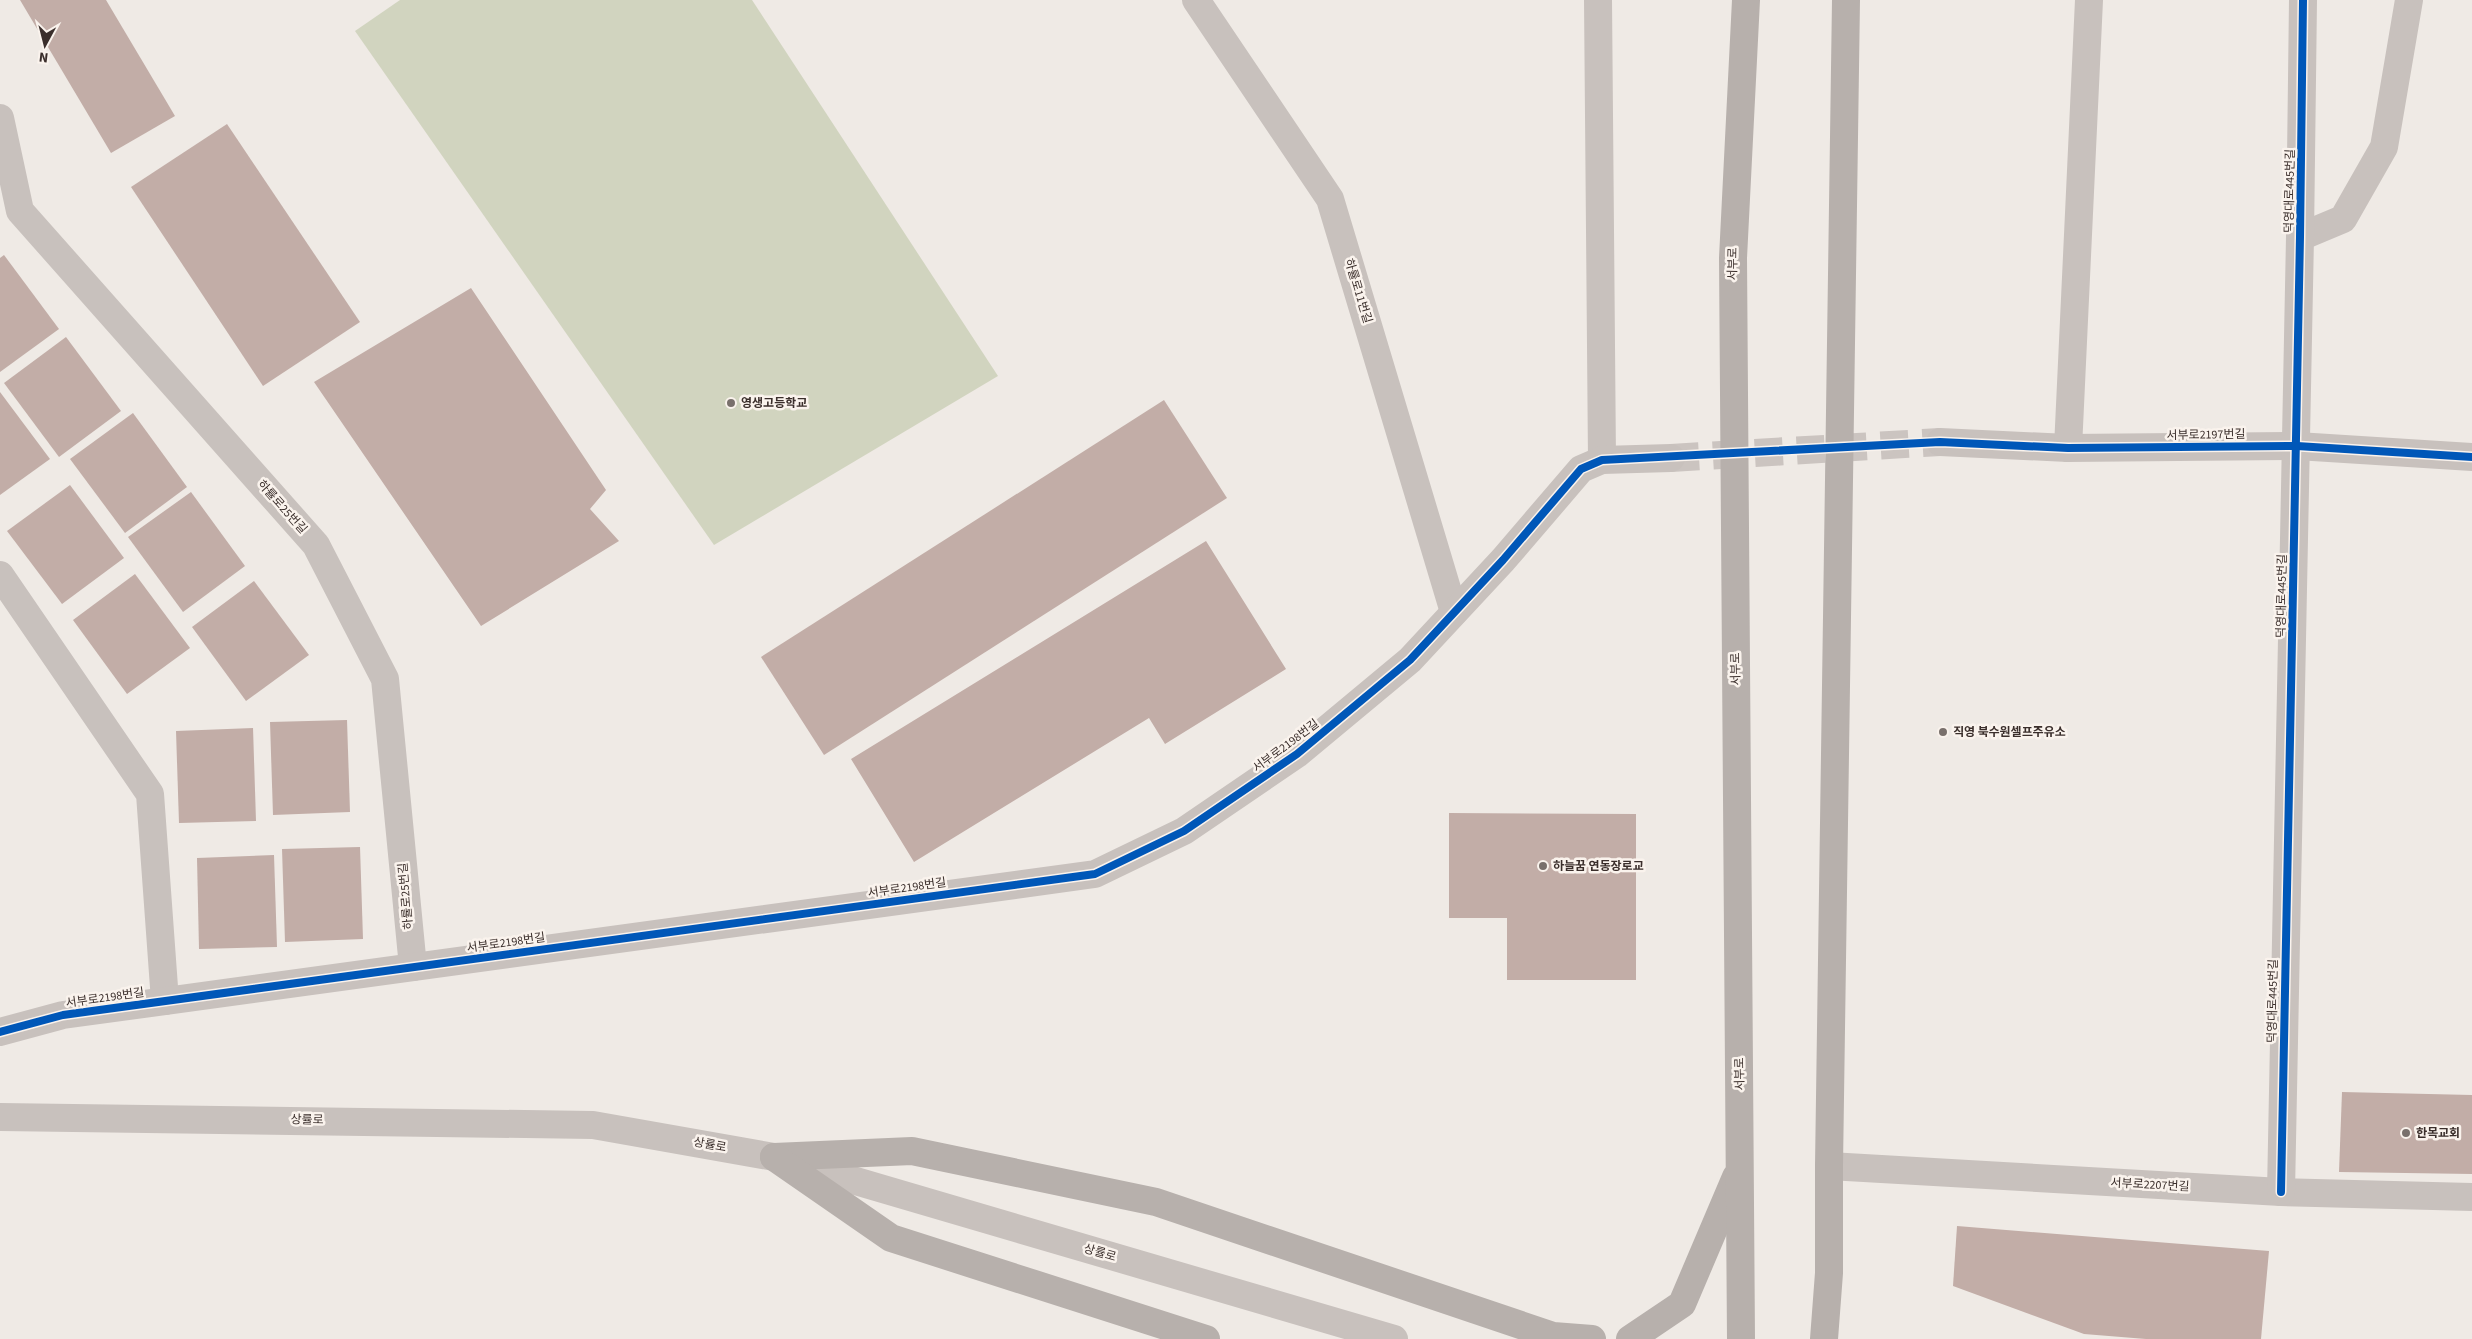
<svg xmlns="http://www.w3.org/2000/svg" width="2472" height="1339" font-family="'Source Sans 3','Noto Sans KR',sans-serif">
  <rect width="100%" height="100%" fill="#efeae5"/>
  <path fill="#d1d4bf" d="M400 0H752L998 376 714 545 355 31Z"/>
  <g fill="#c2ada7">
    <path d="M20 0H106L175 116 111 153Z"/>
    <path d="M227 124 360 322 263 386 131 187Z"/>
    <path d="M4 255 59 329 0 372V258Z"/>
    <path d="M471 288 606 490 590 509 619 541 481 626 314 382Z"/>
    <path d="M66 337 121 411 59 457 4 383Z"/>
    <path d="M0 392 50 459 0 495Z"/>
    <path d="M1164 400 1227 498 824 755 761 657Z"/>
    <path d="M133 413 187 487 125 533 70 459Z"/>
    <path d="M70 485 124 558 62 604 7 531Z"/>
    <path d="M191 492 245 566 183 612 128 537Z"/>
    <path d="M1206 541 1286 669 1165 744 1149 718 914 862 851 759Z"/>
    <path d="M135 574 190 648 127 694 73 620Z"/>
    <path d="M254 581 309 655 246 701 192 627Z"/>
    <path d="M347 720 350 812 273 815 270 722Z"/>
    <path d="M253 728 256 821 179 823 176 731Z"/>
    <path d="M1449 813 1636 814V980H1507V918H1449Z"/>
    <path d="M360 847 363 939 285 942 282 849Z"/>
    <path d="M274 855 277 947 199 949 197 858Z"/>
    <path d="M2342 1092 2472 1095V1174L2339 1172Z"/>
    <path d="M1957 1226 2269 1251 2261 1339H2146L2084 1334 1953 1286Z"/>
  </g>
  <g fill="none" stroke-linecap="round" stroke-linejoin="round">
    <path stroke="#cbc4c0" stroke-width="28" stroke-dasharray="28 14" stroke-linecap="butt" d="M1671 458 1940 442"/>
    <g stroke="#c8c1bd" stroke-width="28">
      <path d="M1196 0 1330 199 1454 612"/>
      <path d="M1598 0 1602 460"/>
      <path d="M0 118 20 211 316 545 385 679 413 967"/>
      <path d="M2300 237 2343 219 2384 147 2409 0"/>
      <path d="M1940 442 2068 448 2297 446 2472 457"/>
      <path d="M2068 448 2089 0"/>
      <path d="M0 575 150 794 165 1001"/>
      <path d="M0 1032 63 1015 1095 874 1184 831 1297 754 1410 660 1503 560 1581 469 1602 460 1671 458"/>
      <path d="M0 1117 593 1125 774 1157 1394 1339"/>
      <path d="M1829 1166 2281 1192 2472 1197"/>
      <path d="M2281 1192 2300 237 2303 0"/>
    </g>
    <g stroke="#b7b0ac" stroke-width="28">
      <path d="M774 1157 912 1151 1156 1202 1553 1336 1592 1339"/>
      <path d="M774 1157 891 1238 1206 1339"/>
      <path d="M1630 1339 1682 1304 1736 1177"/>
      <path d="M1741 1339 1733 258 1746 0"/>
      <path d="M1824 1339 1829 1273V1166L1846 0"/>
    </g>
    <g stroke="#faf3ed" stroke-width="11">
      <g id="cycleway">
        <path d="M0 1032 63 1015 1095 874 1184 831 1297 754 1410 660 1503 560 1581 469 1602 460 1940 442 2068 448 2297 446 2472 457"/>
        <path d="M2281 1192 2300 237 2303 0"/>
      </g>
    </g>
    <use href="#cycleway" stroke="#0057b8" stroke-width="8"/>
  </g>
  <g fill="#79706c" stroke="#faf3ed" stroke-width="2">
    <circle cx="731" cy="403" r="5"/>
    <circle cx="1943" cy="732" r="5"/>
    <circle cx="1543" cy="866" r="5"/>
    <circle cx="2406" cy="1133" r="5"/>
  </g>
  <g text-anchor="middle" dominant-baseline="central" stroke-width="5" stroke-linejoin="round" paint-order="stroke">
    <g font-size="12" fill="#3a2e2b" stroke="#faf3ed">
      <text transform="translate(2290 191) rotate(-89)">덕영대로445번길</text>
      <text transform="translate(1733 264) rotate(-89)">서부로</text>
      <text transform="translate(1358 291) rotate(73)">하률로11번길</text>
      <text transform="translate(2206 435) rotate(-1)">서부로2197번길</text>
      <text transform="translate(282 507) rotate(48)">하률로25번길</text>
      <text transform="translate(2282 596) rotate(-89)">덕영대로445번길</text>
      <text transform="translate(1736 669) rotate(-91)">서부로</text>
      <text transform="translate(1286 746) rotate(-37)">서부로2198번길</text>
      <text transform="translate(907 888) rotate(-8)">서부로2198번길</text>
      <text transform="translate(406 896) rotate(-95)">하률로25번길</text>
      <text transform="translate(506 943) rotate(-8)">서부로2198번길</text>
      <text transform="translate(105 998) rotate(-8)">서부로2198번길</text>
      <text transform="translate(2273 1001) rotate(-89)">덕영대로445번길</text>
      <text transform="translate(1740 1074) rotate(-91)">서부로</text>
      <text transform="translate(307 1120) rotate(1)">상률로</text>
      <text transform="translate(710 1145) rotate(10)">상률로</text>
      <text transform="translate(2150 1185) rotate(3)">서부로2207번길</text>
      <text transform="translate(1100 1253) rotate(16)">상률로</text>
    </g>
    <g font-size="12" font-weight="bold" fill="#3a2e2b" stroke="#faf3ed" text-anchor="start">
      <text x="741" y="403">영생고등학교</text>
      <text x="1953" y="732">직영 북수원셀프주유소</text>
      <text x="1553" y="866">하늘꿈 연동장로교</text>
      <text x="2416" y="1133">한목교회</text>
    </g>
  </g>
  <g transform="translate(45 45) rotate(187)" stroke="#faf3ed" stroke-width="4" paint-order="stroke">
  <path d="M0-4L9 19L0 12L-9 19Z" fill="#3a2e2b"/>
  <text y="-8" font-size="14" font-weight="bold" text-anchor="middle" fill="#3a2e2b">N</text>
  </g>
</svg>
